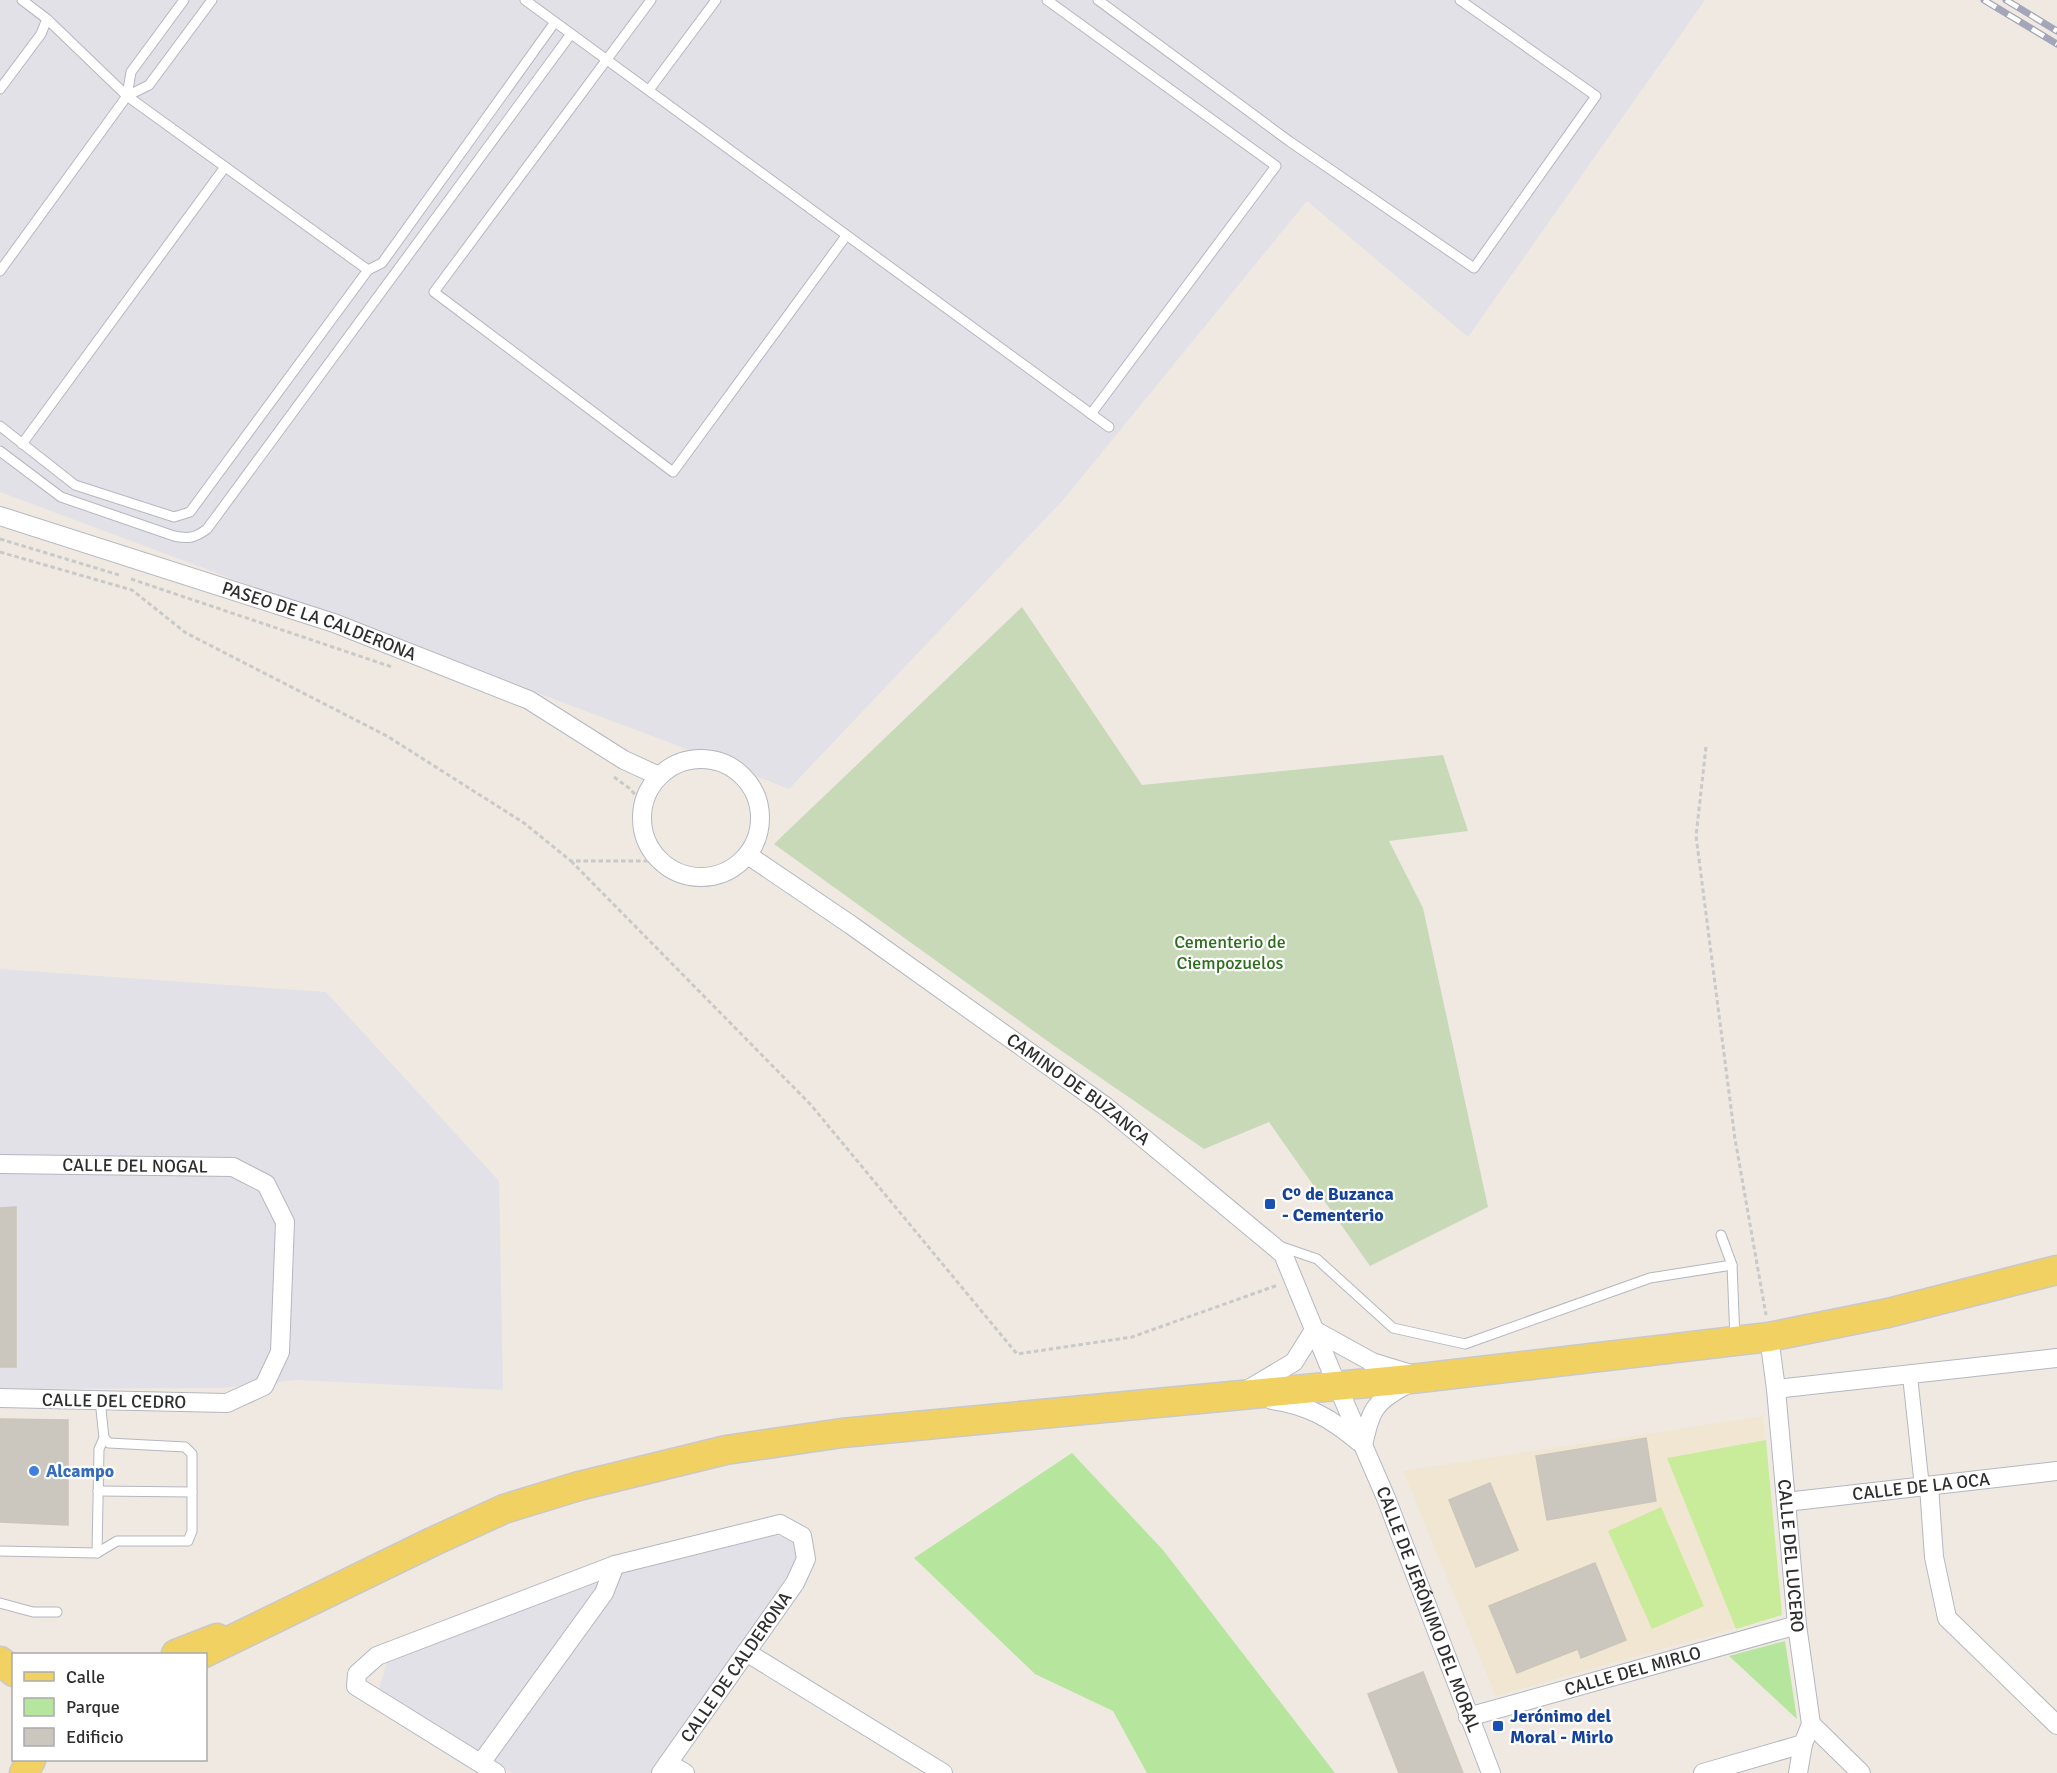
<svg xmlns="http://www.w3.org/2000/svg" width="2057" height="1773" font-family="Signika,sans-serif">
  <rect width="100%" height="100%" fill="#efe9e1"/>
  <g fill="#e3e1e8">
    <path d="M0 0H1705L1468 337 1307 201 1064 499 789 789 671 743 0 492Z"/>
    <path d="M0 969 326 992 499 1181 503 1390 297 1380 222 1388 0 1389Z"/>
    <path d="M751 1533 793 1538 800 1558 653 1773H512L378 1692 389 1655 569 1586Z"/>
  </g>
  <path fill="#f0e6d1" d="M1763 1416 1782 1615 1496 1696 1403 1471Z"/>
  <g fill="#b6e59e">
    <path d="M1072 1453 1163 1550 1335 1773H1147L1113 1711 1035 1674 914 1558Z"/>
    <path d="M1785 1641 1797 1719 1729 1656Z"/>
  </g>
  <path fill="#c8d9b8" d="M1022 607 1142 785 1443 755 1468 831 1389 841 1423 908 1488 1207 1370 1266 1269 1122 1204 1149 1053 1045 774 844Z"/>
  <g fill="#c9ec9a">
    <path d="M1766 1440 1782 1615 1736 1629 1667 1458Z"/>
    <path d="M1661 1507 1704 1606 1652 1629 1608 1531Z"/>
  </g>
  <g fill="#cbc7bf" stroke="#cbc5ba" stroke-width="1.5">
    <path d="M16 1207V1367H0V1208Z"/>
    <path d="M0 1419 68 1420V1525L0 1522Z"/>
    <path d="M1646 1438 1656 1501 1547 1520 1536 1456Z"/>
    <path d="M1490 1483 1518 1550 1476 1567 1449 1500Z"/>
    <path d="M1595 1563 1626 1640 1581 1658 1578 1649 1517 1673 1489 1606Z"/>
    <path d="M1423 1672 1463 1773H1399L1368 1694Z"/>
  </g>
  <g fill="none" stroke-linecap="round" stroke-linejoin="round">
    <g stroke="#b4b7c1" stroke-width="11">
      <g id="service">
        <path d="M22 0 47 19 127 96"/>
        <path d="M525 0 1109 427"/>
        <path d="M651 0 434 292 673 472 846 236"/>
        <path d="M1047 0 1276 166 1091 414"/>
        <path d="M1098 0 1289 141 1474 268 1596 96 1460 0"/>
        <path d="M0 89 41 34 47 19"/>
        <path d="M649 90 716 0"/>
        <path d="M127 96 149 85 212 0"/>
        <path d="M127 96 131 72 184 0"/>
        <path d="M368 270 382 263 555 22"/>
        <path d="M0 271 127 96 368 270 190 512 174 517 75 485 0 426"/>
        <path d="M22 444 225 167"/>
        <path d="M0 451 61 497 174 536C188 539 195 538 207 529L571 34"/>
        <path d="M1721 1235 1732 1265 1735 1339"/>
        <path d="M1282 1247 1317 1259 1393 1328 1465 1344 1650 1278 1732 1265"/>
        <path d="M98 1491 192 1492"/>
        <path d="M0 1551 97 1553 117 1541H188L192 1531V1454L185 1447 109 1443 104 1438 100 1400"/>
        <path d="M97 1553 99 1449 104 1438"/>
        <path d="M0 1603 33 1612H57"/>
      </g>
    </g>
    <g stroke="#b4b7c1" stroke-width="16">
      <path id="pedestrian" d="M1910 1376 1922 1487"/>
    </g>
    <g stroke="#b4b7c1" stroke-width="20">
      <g id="minor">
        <path id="s1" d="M0 516 334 623 529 700 624 760 659 776"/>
        <circle cx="701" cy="818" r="59"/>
        <path id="s2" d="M748 855 851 925 1105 1106 1283 1254 1337 1385 1386 1498 1491 1773"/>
        <path id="s3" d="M0 1164 233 1167 266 1184 285 1222 280 1352 264 1386 227 1403 0 1398"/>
        <path id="s4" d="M1769 1337 1776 1389 1797 1625 1811 1724 1803 1744 1798 1773"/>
        <path d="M1776 1389 2057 1358"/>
        <path d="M1247 1390 1294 1362 1314 1330 1372 1362 1411 1374"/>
        <path d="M1272 1400C1308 1405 1332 1419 1359 1442"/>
        <path d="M1363 1445C1371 1411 1373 1402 1406 1385"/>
        <path d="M1929 1486 1934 1557 1947 1618 2057 1725"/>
        <path id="s5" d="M1786 1502 2057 1471"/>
        <path d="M746 1652 943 1773"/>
        <path id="s6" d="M1468 1717 1797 1625"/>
        <path d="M1811 1724 1861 1773"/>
        <path d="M481 1763 604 1593 615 1565"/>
        <path d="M668 1763 685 1773"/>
        <path d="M496 1773 356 1686 357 1674 377 1656 615 1565 780 1524 802 1536 806 1559 795 1583 661 1773"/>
        <path d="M1703 1773 1803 1744"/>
      </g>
    </g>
    <g stroke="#c9c9c9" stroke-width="31">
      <g id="primary">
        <path d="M176 1654 217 1638"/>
        <path d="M202 1654 432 1542 504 1509 579 1486 726 1450 842 1433 1420 1378 1769 1337 1888 1313 2057 1270"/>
        <path d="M0 1661 14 1672"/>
        <path d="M24 1773 31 1760"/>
      </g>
    </g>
    <g stroke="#c9c9c9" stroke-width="3" stroke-dasharray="4.5 3" stroke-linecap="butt">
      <path d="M0 539 119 575"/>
      <path d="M0 552 132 590 186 633 387 736 524 823 571 861H659"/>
      <path d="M131 579 392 667"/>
      <path d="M1706 747 1696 836 1735 1139 1766 1315"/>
      <path d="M614 777 629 788 643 803"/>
      <path d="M571 861 811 1105 1017 1354 1132 1337 1278 1285"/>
    </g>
    <use href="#service" stroke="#fff" stroke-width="9"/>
    <use href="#pedestrian" stroke="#fff" stroke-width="14"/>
    <use href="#minor" stroke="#fff" stroke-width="18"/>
    <use href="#primary" stroke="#f2d163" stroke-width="28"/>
    <g stroke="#a3a6b8" stroke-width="7">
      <g id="rail">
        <path d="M1984 0 2057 44"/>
        <path d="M2006 0 2057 31"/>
      </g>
    </g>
    <use href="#rail" stroke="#fff" stroke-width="4.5" stroke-dasharray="14" stroke-linecap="butt"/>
  </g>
  <g fill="#1a4fb4" stroke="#fff" stroke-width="2">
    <rect x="1264" y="1198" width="12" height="12" rx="3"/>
    <rect x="1492" y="1720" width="12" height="12" rx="3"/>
  </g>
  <circle fill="#3f7fe0" stroke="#fff" stroke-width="2" cx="34" cy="1471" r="6"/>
  <g text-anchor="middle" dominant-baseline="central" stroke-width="4.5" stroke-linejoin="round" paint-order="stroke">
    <g font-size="18" fill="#2e2e2e" stroke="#fff">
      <text stroke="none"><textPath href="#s1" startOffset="336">PASEO DE LA CALDERONA</textPath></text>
      <text stroke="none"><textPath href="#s2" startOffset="405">CAMINO DE BUZANCA</textPath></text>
      <text stroke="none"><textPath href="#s3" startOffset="135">CALLE DEL NOGAL</textPath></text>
      <text transform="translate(114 1401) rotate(1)">CALLE DEL CEDRO</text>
      <text stroke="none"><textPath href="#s5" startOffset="136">CALLE DE LA OCA</textPath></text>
      <text stroke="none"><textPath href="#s4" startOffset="220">CALLE DEL LUCERO</textPath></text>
      <text stroke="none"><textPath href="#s2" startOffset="1052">CALLE DE JERÓNIMO DEL MORAL</textPath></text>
      <text transform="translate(736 1667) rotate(-55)">CALLE DE CALDERONA</text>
      <text stroke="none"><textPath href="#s6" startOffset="171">CALLE DEL MIRLO</textPath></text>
    </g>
    <g font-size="18" fill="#2c6e1b" stroke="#fff">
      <text x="1230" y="942">Cementerio de<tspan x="1230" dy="21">Ciempozuelos</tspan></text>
    </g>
    <g font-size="18" font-weight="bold" fill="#164399" stroke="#fff" text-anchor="start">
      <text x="1282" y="1194">Cº de Buzanca<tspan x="1282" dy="21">- Cementerio</tspan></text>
      <text x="1510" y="1716">Jerónimo del<tspan x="1510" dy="21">Moral - Mirlo</tspan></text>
    </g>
    <g font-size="18" font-weight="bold" fill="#366cbe" stroke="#fff" text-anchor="start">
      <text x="46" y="1471">Alcampo</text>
    </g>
  </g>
  <rect x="12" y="1653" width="195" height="108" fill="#ffffff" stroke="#ababab" stroke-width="1.5"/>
  <rect x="24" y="1672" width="30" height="9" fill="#f2d163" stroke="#ababab" stroke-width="1.5"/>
  <text x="66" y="1683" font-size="18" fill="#2e2e2e">Calle</text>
  <rect x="24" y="1698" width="30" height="18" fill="#b6e59e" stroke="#ababab" stroke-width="1.5"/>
  <text x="66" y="1713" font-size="18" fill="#2e2e2e">Parque</text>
  <rect x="24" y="1728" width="30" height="18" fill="#cbc7bf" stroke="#ababab" stroke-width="1.5"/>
  <text x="66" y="1743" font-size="18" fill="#2e2e2e">Edificio</text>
</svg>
